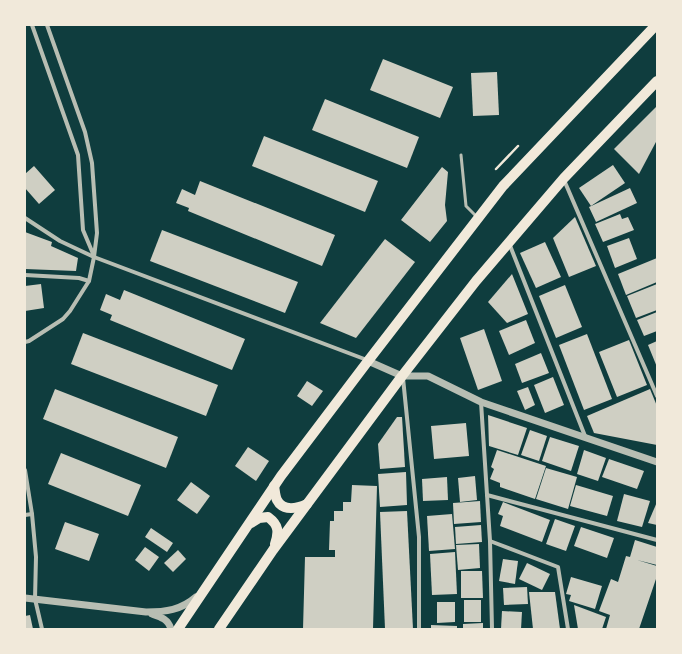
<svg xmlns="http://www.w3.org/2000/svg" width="682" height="654" font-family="'Times New Roman',serif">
  <rect width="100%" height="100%" fill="#0f3d3e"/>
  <g fill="#cfcfc3">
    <path d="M383 59 453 87 440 118 370 90Z"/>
    <path d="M497 72 499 115 473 116 471 73Z"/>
    <path d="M325 99 419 137 407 168 312 130Z"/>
    <path d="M657 106V140L639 174 614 149Z"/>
    <path d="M264 136 378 181 365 212 252 166Z"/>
    <path d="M613 165 625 183 591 206 579 188Z"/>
    <path d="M34 166 55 190 39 204 25 188V174Z"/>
    <path d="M442 167 448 172 445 205 447 221 430 242 401 220Z"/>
    <path d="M200 181 335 235 322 266 188 211 189 208 176 203 182 189 195 195Z"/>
    <path d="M630 188 637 203 596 222 589 207Z"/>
    <path d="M620 214 622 219 628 217 634 230 603 242 595 224Z"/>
    <path d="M575 217 596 266 569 277 553 238Z"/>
    <path d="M162 230 298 282 285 313 150 261Z"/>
    <path d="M25 232 52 242 51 246 78 258 76 271 25 269Z"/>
    <path d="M629 238 637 259 615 268 607 246Z"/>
    <path d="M385 239 415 262 356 338 320 323Z"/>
    <path d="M545 242 561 277 536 288 520 253Z"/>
    <path d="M657 258V282L626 295 618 274Z"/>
    <path d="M512 274 528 314 507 323 488 302Z"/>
    <path d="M41 284 44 308 25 311V286Z"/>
    <path d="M657 284V310L636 318 627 296Z"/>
    <path d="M565 285 582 327 556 338 539 296Z"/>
    <path d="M124 290 245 339 232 370 110 320 112 315 100 310 106 294 120 300Z"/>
    <path d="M657 312V331L644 336 637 320Z"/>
    <path d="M526 320 535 343 509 355 499 331Z"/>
    <path d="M484 329 502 381 478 390 460 338Z"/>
    <path d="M83 333 218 385 206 416 71 364Z"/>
    <path d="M587 334 612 399 584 410 559 345Z"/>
    <path d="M629 340 647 385 617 397 599 352Z"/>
    <path d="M657 341V367L648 345Z"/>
    <path d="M541 353 549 373 522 383 515 364Z"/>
    <path d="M553 377 564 405 545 413 534 385Z"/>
    <path d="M307 381 323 391 312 406 297 396Z"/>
    <path d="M528 387 535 405 525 410 517 391Z"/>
    <path d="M55 389 178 437 166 468 43 419Z"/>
    <path d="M650 389 657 406V445L594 433 587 416Z"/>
    <path d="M488 415 527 428 518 455 489 446Z"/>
    <path d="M397 417H402L405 467 380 469 378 444Z"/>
    <path d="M466 423 469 456 434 459 431 426Z"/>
    <path d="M530 430 547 436 539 461 521 455Z"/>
    <path d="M550 437 579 446 571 471 542 461Z"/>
    <path d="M248 447 269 461 256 481 235 466Z"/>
    <path d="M497 450 546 466 535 499 500 487V483L490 479 494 469 491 467Z"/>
    <path d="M584 450 606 458 598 481 577 474Z"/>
    <path d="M61 453 141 485 128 516 48 484Z"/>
    <path d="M609 459 644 471 637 489 602 477Z"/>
    <path d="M546 468 577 477 568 509 536 499Z"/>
    <path d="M406 472 407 505 380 507 378 474Z"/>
    <path d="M475 476 477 500 460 502 458 478Z"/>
    <path d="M447 477 448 500 423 501 422 479Z"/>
    <path d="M191 482 210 496 197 514 177 500Z"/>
    <path d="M352 485 377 486 373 629H303L305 557H335V550H329L330 521H334V511H343V502H351Z"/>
    <path d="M576 485 613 496 607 516 570 506Z"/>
    <path d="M624 494 650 501 642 527 617 521Z"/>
    <path d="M480 501 481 522 454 524 453 503Z"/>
    <path d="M503 502 550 520 542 542 500 526 503 516 498 514Z"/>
    <path d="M657 502V525L648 523Z"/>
    <path d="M407 511 413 629H385L380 512Z"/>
    <path d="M452 514 455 549 429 551 427 516Z"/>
    <path d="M555 519 575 526 566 551 546 544Z"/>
    <path d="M65 522 99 534 89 561 55 549Z"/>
    <path d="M481 525 482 542 456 544 455 527Z"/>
    <path d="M581 527 614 538 607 558 574 546Z"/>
    <path d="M151 528 173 543 167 552 145 537Z"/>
    <path d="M635 540 657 547V565L637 560 657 566V576L639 629H606L610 615 599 611 611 579 618 582 626 556 630 557Z"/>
    <path d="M479 544 480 568 458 570 456 545Z"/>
    <path d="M145 547 159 557 149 571 135 560Z"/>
    <path d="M178 550 186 559 173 572 164 563Z"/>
    <path d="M455 552 457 594 432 595 430 554Z"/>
    <path d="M503 559 518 561 515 584 499 581Z"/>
    <path d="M527 563 550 574 542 590 519 579Z"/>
    <path d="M461 571H482L483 598H461Z"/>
    <path d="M571 577 602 586 595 609 569 601 571 595 566 594Z"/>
    <path d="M527 587 528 604 504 605 503 588Z"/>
    <path d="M529 592H555L560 629H533Z"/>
    <rect x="464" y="600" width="17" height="22"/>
    <path d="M437 602H455V622L437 623Z"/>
    <path d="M574 605 606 617 602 629H578Z"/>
    <path d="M502 611 522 612 521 629H501Z"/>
    <path d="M30 615 33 629H25V616Z"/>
    <path d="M483 623V629H463V624Z"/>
    <path d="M431 625 457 626V629H431Z"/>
  </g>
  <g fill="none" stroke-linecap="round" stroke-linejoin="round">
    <path stroke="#f1e9da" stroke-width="2.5" d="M496 169 518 146"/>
    <path stroke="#b8beb3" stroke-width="3" d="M461 155 466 206 477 217"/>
    <g stroke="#b8beb3" stroke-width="4">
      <path d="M32 25 78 155 83 230 94 256"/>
      <path d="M564 180 657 396"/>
      <path d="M25 218 60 241 94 257 367 360"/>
      <path d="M509 243 585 436"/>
      <path d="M25 275 79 278 89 281"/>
      <path d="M25 342 29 341 63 319 70 311 89 281 94 257 97 233 92 163 85 132 47 25"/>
      <path d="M403 378 419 537V629"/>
      <path d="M481 402 490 541 492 629"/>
      <path d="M25 470 32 514 36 557 35 599 42 629"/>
      <path d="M487 495 657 540"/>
      <path d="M25 515 32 514"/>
      <path d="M490 541 558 567 568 629"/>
    </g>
    <g stroke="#b8beb3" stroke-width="7">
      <path d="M368 361 402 376H428L481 402 657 462"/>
      <path d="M25 598 146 612C166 612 181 610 196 597"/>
      <path d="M152 614C161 617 168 619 171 629"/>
    </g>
    <g stroke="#f1e9da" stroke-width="10">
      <path d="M274 486C275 491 275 496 277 500 283 512 298 508 307 504"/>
      <path d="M251 523 259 518 268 517C279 525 279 532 275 544"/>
      <path d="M178 629 281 476 368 361 503 186 656 25"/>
      <path d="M219 629 273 550 402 376 476 281 564 178 657 81"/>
    </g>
  </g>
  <rect width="682" height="654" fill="none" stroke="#f1e9da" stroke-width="52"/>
</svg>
